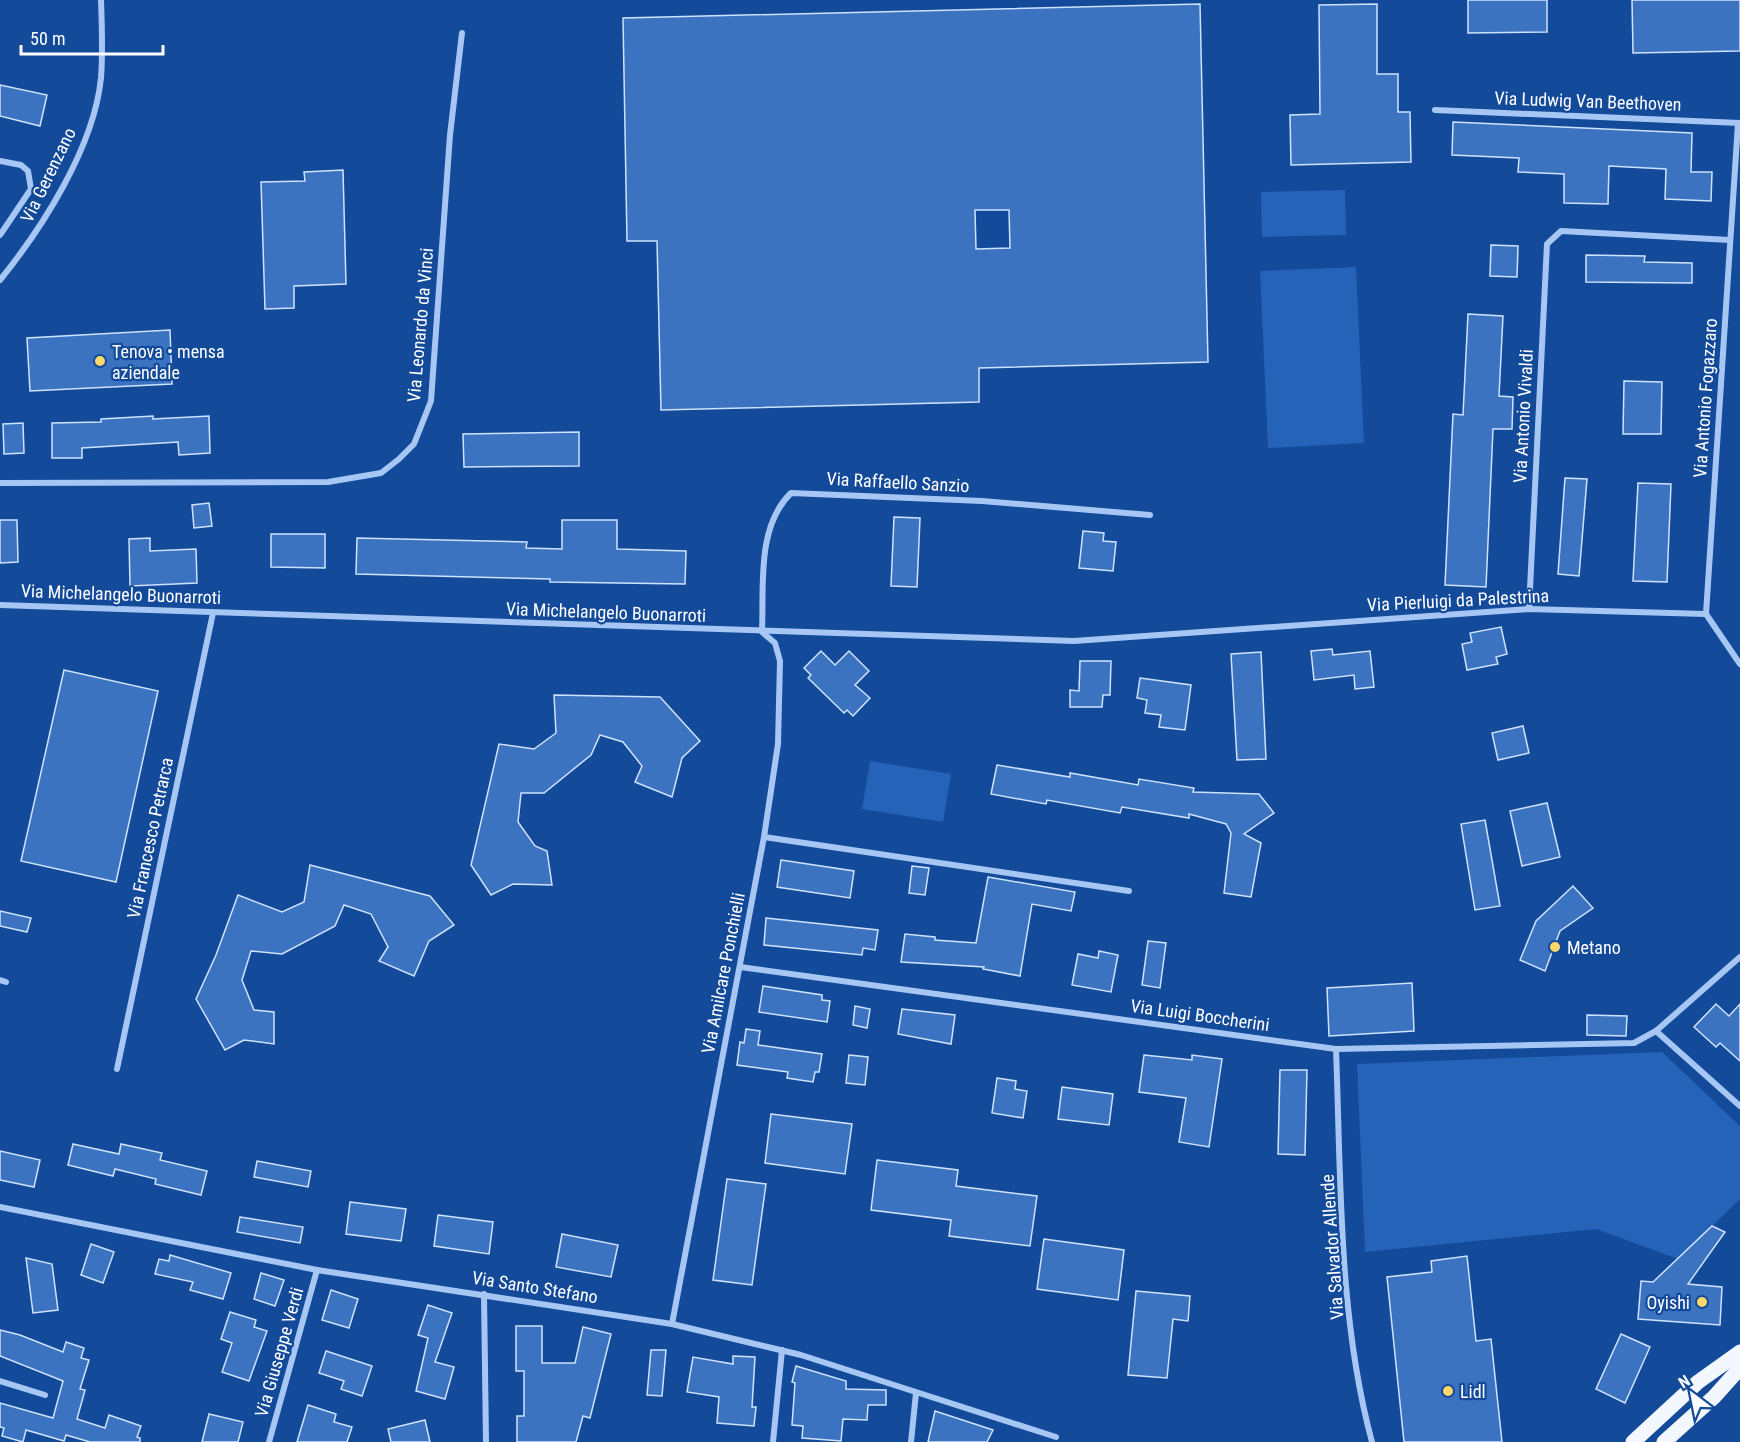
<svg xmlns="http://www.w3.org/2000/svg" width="1740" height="1442" font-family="'Roboto Condensed',sans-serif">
  <rect width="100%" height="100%" fill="#134a9a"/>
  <g fill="#2563b8">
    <path d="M1345 190 1346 235 1262 237 1261 192Z"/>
    <path d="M1356 267 1364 443 1268 448 1260 271Z"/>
    <path d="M870 761 951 774 943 822 862 809Z"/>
    <path d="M1662 1052 1740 1126V1199L1678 1259 1596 1229 1365 1252 1357 1064Z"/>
  </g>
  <g fill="#3c73c1" stroke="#cee2fd" stroke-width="1.5" fill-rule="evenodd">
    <path d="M1468 0H1547V32L1468 33Z"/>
    <path d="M1632 0H1740V51L1633 53Z"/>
    <path d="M1200 4 1208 362 979 368V402L661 410 657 241H627L623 18ZM975 210H1009L1010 248 976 249Z"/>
    <path d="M1377 4V74H1398V112H1410L1411 162 1291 165 1290 115 1320 114 1319 5Z"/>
    <path d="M0 85 47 95 40 126 0 116Z"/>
    <path d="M1453 122 1692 133 1691 172H1712L1711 201 1665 199 1666 169 1609 166 1608 204 1564 203V174L1518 172 1519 158 1452 155Z"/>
    <path d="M343 170 346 284 294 286V308L265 309 261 182 305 181 304 172Z"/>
    <path d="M1491 245 1518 246 1517 277 1490 276Z"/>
    <path d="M1586 255 1645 256 1644 262 1692 263V283L1586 282Z"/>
    <path d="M1468 314 1503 316 1499 396 1513 397 1512 429H1493L1486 587 1445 585 1453 414 1463 415Z"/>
    <path d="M170 330 172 384 30 391 27 338Z"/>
    <path d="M1624 381 1662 382 1661 434H1623Z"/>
    <path d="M153 416V419L209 416 210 453 179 455 178 442 82 448V458H52V423L101 422V419Z"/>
    <path d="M23 423 24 453 4 454 3 424Z"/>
    <path d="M579 432V466L464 467 463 434Z"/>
    <path d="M1565 478 1587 479 1579 576 1558 574Z"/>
    <path d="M1638 483 1671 484 1667 582 1633 581Z"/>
    <path d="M209 503 212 526 194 528 192 505Z"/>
    <path d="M894 517 920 518 917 587 891 586Z"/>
    <path d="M0 520H17L18 562 0 563Z"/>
    <path d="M562 520H617V549L686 551 685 584 550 582V579L356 574 357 538 527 542 526 548 562 549Z"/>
    <path d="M1083 531 1104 533 1103 541 1116 542 1113 571 1079 568Z"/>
    <path d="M271 534H325V568L271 567Z"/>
    <path d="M150 538V551L196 549 197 583 130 586 129 539Z"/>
    <path d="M1501 627 1507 654 1496 657 1498 664 1467 670 1462 644 1472 642 1470 633Z"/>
    <path d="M1332 649 1333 655 1370 651 1374 687 1355 689 1354 675 1314 680 1311 651Z"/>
    <path d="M821 651 835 665 849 651 869 671 855 685 870 698 853 716 847 710 844 713 808 678 811 675 804 668Z"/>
    <path d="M1261 652 1266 759 1237 760 1231 654Z"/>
    <path d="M1080 661H1111L1110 695H1103L1102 707H1070V690L1079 691Z"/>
    <path d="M64 670 158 691 116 882 21 861Z"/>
    <path d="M1140 678 1191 685 1185 730 1159 727 1161 715 1145 713 1147 700 1137 698Z"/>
    <path d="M554 695 660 697 700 741 682 758 672 797 635 782 642 766 623 742 600 735 591 755 544 793H521L518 822 535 846 547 851 552 885 513 884 491 895 471 865 499 744 534 749 556 733Z"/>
    <path d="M1523 726 1529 753 1498 760 1492 733Z"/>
    <path d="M997 765 1070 777V773L1138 785 1139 779 1194 788 1193 792 1259 794 1274 813 1244 834 1261 843 1251 897 1224 893 1231 833 1226 824 1189 814V818L1122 807 1120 813 1047 800 1046 804 991 794Z"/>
    <path d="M1547 803 1560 857 1522 866 1510 811Z"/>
    <path d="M1485 820 1500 906 1475 910 1461 824Z"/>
    <path d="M781 860 854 871 850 898 777 887Z"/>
    <path d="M310 865 430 896 454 925 429 941 414 976 379 961 388 947 371 914 344 905 335 926 282 954 251 951 242 980 254 1010 274 1012V1044L244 1040 225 1050 196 999 216 955 238 895 282 912 304 902Z"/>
    <path d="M912 866 929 868 925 895 909 893Z"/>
    <path d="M988 877 1075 892 1071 911 1032 904 1020 976 983 969 984 967 901 962 905 934 935 937V940L976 943Z"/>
    <path d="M1573 886 1593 908 1560 931 1545 971 1520 960 1536 921Z"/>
    <path d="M0 911 31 918 27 932 0 926Z"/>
    <path d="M766 918 878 930 875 950 863 948 862 955 764 945Z"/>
    <path d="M1148 941 1166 943 1160 988 1142 985Z"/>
    <path d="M1099 951 1118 955 1111 992 1072 985 1078 954 1098 958Z"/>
    <path d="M1412 983 1414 1031 1329 1036 1327 988Z"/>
    <path d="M763 986 822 995V1000L830 1001 827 1022 759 1012Z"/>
    <path d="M1716 1004 1729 1016 1740 1004V1061L1720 1043 1716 1047 1694 1027Z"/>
    <path d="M855 1006 870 1009 867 1028 853 1025Z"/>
    <path d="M902 1009 955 1015 951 1044 898 1034Z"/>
    <path d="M1587 1015 1627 1016 1626 1036 1587 1035Z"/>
    <path d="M746 1029 760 1031 758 1045 822 1054 819 1072H815L813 1082 787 1078 788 1072 737 1065 740 1042 744 1043Z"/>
    <path d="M849 1055 868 1057 865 1085 846 1083Z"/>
    <path d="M1144 1055 1192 1060V1055L1222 1059 1209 1147 1179 1142 1186 1098 1139 1092Z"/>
    <path d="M1280 1070H1307L1305 1155 1278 1154Z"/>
    <path d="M997 1078 1016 1081 1015 1089 1027 1091 1023 1118 992 1113Z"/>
    <path d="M1062 1087 1113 1094 1109 1125 1058 1119Z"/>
    <path d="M771 1114 852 1124 845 1174 765 1163Z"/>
    <path d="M73 1144 119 1154 121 1144 162 1153 160 1160 207 1171 201 1195 155 1184 156 1179 115 1169 113 1176 68 1165Z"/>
    <path d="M0 1151 40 1160 34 1187 0 1180Z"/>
    <path d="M877 1160 958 1170 956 1186 1037 1196 1030 1246 949 1236 951 1220 871 1210Z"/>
    <path d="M257 1161 311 1171 308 1187 254 1177Z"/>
    <path d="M727 1179 766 1184 752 1285 713 1280Z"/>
    <path d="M350 1202 406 1209 401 1241 346 1234Z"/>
    <path d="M438 1215 493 1222 489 1254 434 1246Z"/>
    <path d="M240 1217 303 1227 300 1243 237 1232Z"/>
    <path d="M1712 1226 1725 1232 1688 1284 1722 1287 1720 1325 1638 1319 1641 1281 1653 1282Z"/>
    <path d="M562 1234 618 1245 611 1277 556 1267Z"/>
    <path d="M1044 1239 1124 1250 1118 1300 1037 1289Z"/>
    <path d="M91 1244 114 1252 103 1283 81 1275Z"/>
    <path d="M170 1255 231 1273 223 1299 190 1290 193 1282 155 1274 159 1259 169 1261Z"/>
    <path d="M1467 1256 1476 1341 1491 1339 1502 1442H1404L1387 1277 1432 1272 1431 1261Z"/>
    <path d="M26 1258 52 1264 58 1310 33 1313Z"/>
    <path d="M261 1273 284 1280 275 1306 254 1299Z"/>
    <path d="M331 1290 358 1299 349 1328 322 1320Z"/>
    <path d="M1136 1291 1190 1296 1188 1321 1173 1319 1167 1378 1128 1375Z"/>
    <path d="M428 1305 452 1313 435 1362 454 1367 445 1399 416 1391 428 1338 418 1335Z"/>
    <path d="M230 1312 256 1320 254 1327 267 1331 249 1381 222 1372 232 1343 221 1339Z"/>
    <path d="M516 1326H542V1363H575L583 1327 611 1334 590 1418 583 1416 576 1442H517V1416H524V1371H516Z"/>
    <path d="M0 1330 20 1335 63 1352 66 1342 84 1348 81 1358 89 1360 80 1389 85 1390 77 1419 105 1428 109 1415 141 1426 137 1437 140 1438V1442H90L66 1435 64 1441 26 1430 23 1442 2 1436 4 1428 0 1427V1403L53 1418 63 1381 0 1356Z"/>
    <path d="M1621 1334 1650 1347 1625 1403 1596 1389Z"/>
    <path d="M651 1350H666L662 1396 647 1395Z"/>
    <path d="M326 1351 372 1366 362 1396 341 1389 344 1381 319 1373Z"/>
    <path d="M733 1356 755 1357 752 1407H756L754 1426 717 1423 719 1397 687 1392 693 1357 733 1364Z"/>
    <path d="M796 1366 846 1381V1389L886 1390V1405H868L867 1420 843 1419 841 1441 802 1438 803 1426 792 1425 795 1383 792 1382Z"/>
    <path d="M308 1405 336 1414 334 1422 352 1427 347 1442H297Z"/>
    <path d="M935 1411 993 1430 987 1442H928Z"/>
    <path d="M209 1414 243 1422 238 1442H202Z"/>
    <path d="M425 1420 430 1442H391L388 1429Z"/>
  </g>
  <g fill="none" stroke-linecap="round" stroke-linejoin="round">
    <g stroke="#a6c7f4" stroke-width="6">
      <path d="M1435 110 1740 123"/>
      <path d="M1738 123 1706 614 1740 664"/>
      <path d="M0 161 21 165 28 171 31 189 0 235"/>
      <path d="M0 280C43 227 94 147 101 78 103 52 102 26 101 0"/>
      <path d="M0 483 328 482 381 473 399 459 414 444 431 401 450 135 462 33"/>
      <path d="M0 605 1074 641 1529 609 1706 614"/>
      <path d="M1529 609 1547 244 1561 231 1730 240"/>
      <path d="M764 837 1129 891"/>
      <path d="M740 967 1336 1049 1634 1043 1656 1031 1740 957"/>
      <path d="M0 980 6 982"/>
      <path d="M1656 1031 1740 1106"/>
      <path d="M1336 1049C1341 1178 1338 1317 1372 1442"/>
      <path d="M117 1069 213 613"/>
      <path d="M0 1207 317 1270 672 1324 801 1355 1056 1437"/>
      <path d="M484 1294 486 1442"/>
      <path d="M672 1324 764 837 778 744 780 661 775 643 762 632C764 587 756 527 791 493L982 501 1150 515"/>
      <path d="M0 1381 45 1395"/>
      <path d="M269 1442 317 1270"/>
      <path d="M773 1442 782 1350"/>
      <path d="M911 1442 916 1393"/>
    </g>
    <g stroke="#f3f7ff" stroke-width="15">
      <path d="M1633 1442 1698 1382 1740 1352"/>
      <path d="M1664 1442 1714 1397 1740 1368"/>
    </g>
  </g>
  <g fill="#ffd869" stroke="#134a9a" stroke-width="2">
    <circle cx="100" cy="361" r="6"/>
    <circle cx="1555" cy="947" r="6"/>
    <circle cx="1702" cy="1302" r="6"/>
    <circle cx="1448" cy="1391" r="6"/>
  </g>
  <g text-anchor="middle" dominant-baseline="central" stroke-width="4.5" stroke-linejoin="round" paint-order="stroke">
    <g font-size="18" fill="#fff" stroke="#134a9a">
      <text transform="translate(1588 101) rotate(2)">Via Ludwig Van Beethoven</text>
      <text transform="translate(48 175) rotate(-64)">Via Gerenzano</text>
      <text transform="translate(420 325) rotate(-85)">Via Leonardo da Vinci</text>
      <text transform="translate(1705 398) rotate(-86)">Via Antonio Fogazzaro</text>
      <text transform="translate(1523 416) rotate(-87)">Via Antonio Vivaldi</text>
      <text transform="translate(898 482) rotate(3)">Via Raffaello Sanzio</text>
      <text transform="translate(121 594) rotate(2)">Via Michelangelo Buonarroti</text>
      <text transform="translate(1458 600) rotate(-3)">Via Pierluigi da Palestrina</text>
      <text transform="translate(606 612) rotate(2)">Via Michelangelo Buonarroti</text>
      <text transform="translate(150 838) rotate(-78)">Via Francesco Petrarca</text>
      <text transform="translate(723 973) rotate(-79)">Via Amilcare Ponchielli</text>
      <text transform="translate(1200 1015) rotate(8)">Via Luigi Boccherini</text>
      <text transform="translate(1332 1247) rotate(-94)">Via Salvador Allende</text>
      <text transform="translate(535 1287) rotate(9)">Via Santo Stefano</text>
      <text transform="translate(279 1352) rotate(-74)">Via Giuseppe Verdi</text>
    </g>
    <g font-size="18" fill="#fff" stroke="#134a9a" text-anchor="start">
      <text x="112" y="351">Tenova • mensa<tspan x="112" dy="21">aziendale</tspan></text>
      <text x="1567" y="947">Metano</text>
      <text x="1690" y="1302" text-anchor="end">Oyishi</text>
      <text x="1460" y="1391">Lidl</text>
    </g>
  </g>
  <g transform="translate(1692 1394) rotate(328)" stroke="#134a9a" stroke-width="4.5" paint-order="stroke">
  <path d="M0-4.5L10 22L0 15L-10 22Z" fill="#ffffff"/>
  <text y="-9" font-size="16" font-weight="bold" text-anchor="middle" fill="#ffffff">N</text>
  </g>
  <path d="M21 45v9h142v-9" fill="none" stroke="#ffffff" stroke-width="3"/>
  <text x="30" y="45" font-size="18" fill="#ffffff" stroke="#134a9a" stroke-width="4.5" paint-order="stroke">50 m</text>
</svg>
